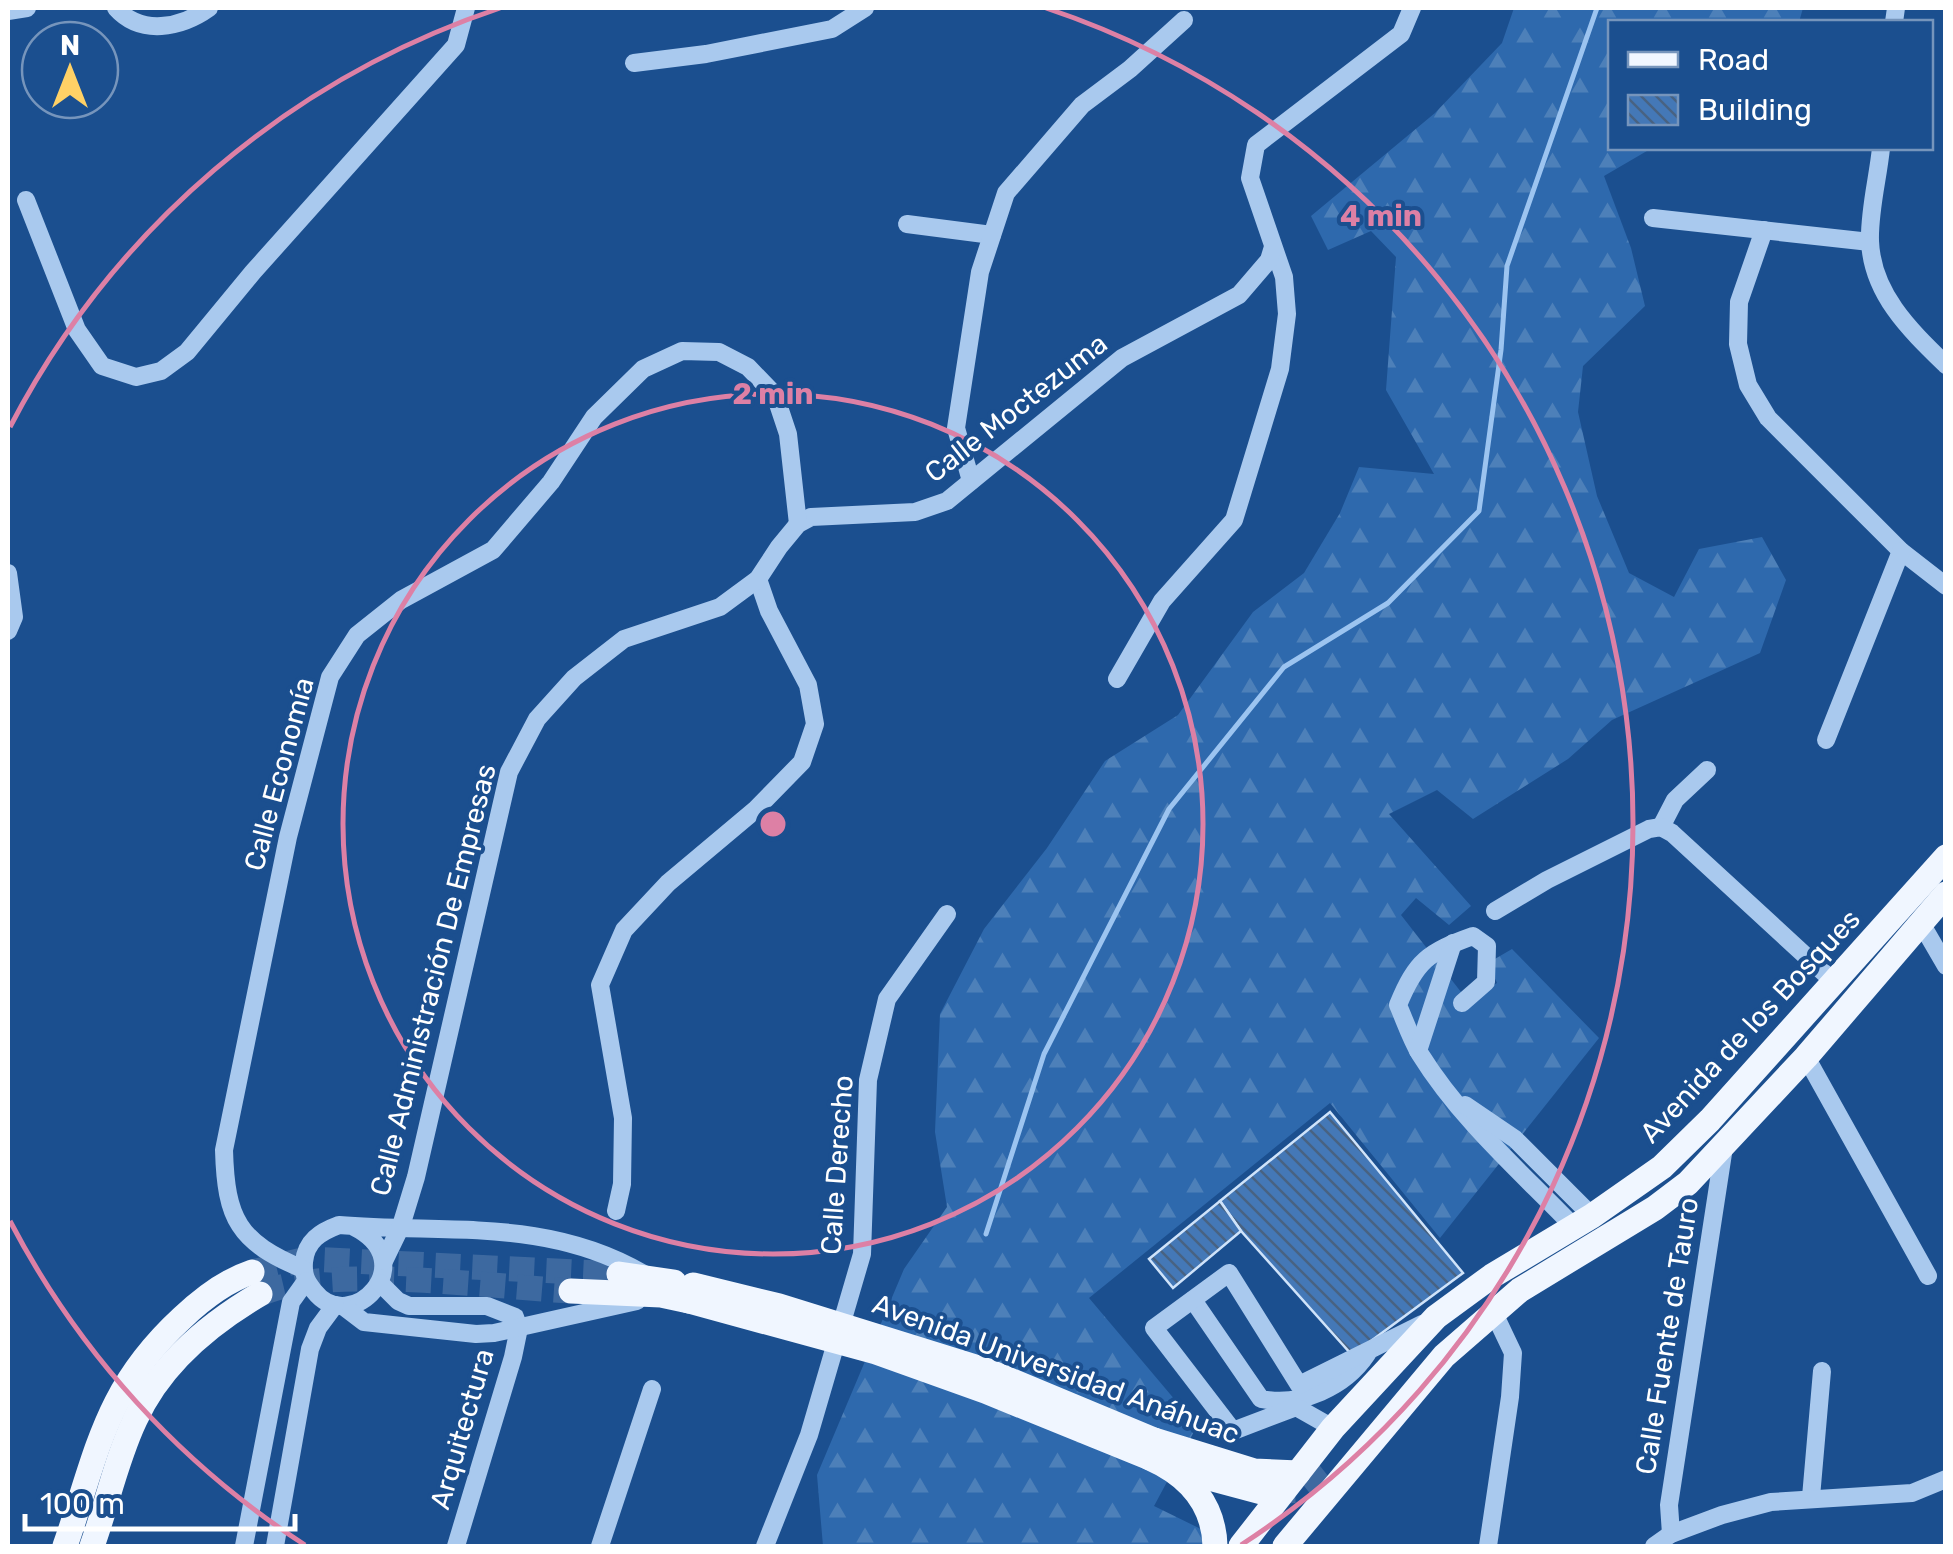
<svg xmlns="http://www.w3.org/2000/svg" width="1953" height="1554" font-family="Rubik,sans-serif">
  <defs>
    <pattern id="forest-firs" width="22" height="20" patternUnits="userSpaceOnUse" patternTransform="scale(2.5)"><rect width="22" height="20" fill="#2e69ad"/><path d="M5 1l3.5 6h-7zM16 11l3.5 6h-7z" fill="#4d80b9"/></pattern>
    <pattern id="building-back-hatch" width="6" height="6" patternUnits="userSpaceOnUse" patternTransform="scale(2.5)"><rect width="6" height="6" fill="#4478b7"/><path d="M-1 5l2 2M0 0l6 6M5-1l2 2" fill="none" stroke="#486282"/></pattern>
  </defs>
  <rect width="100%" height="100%" fill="#1b4f8f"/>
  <path fill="url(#forest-firs)" d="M1514 8H1803L1799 22H1610V148H1652L1604 176 1631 248 1645 306 1583 366 1578 412 1597 496 1629 573 1674 597 1699 549 1762 537 1786 580 1760 653 1612 720 1568 759 1473 819 1437 790 1389 814 1471 906 1449 925 1416 898 1401 915 1468 1001 1497 983 1488 963 1512 949 1599 1038 1440 1238 1330 1103 1089 1298 1197 1426 1154 1506 1209 1533 1205 1546H823L817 1475 904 1269 947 1207 935 1132 940 1014 984 929 1047 848 1105 761 1178 715 1253 612 1304 573 1340 513 1359 467 1434 474 1386 390 1396 257 1371 231 1328 250 1311 216 1435 113 1502 43Z"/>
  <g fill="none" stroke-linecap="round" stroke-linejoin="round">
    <path stroke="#9cc4f0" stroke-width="5" d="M986 1234 1044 1054 1169 809 1284 667 1388 603 1479 511 1501 350 1507 266 1597 8"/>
  </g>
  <g fill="url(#building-back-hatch)" stroke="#cfe3fa" stroke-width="2.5">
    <path d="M1330 1112 1463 1273 1352 1355 1241 1231 1220 1201Z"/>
    <path d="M1220 1201 1241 1231 1173 1288 1149 1259Z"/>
  </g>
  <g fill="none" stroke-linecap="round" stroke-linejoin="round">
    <g stroke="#3d69a0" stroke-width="25" stroke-dasharray="25 12" stroke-linecap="butt">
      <path d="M252 1272 307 1259 619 1274"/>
      <path d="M260 1294C326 1264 493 1287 571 1291"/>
      <path d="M1270 1492 1306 1490 1329 1472"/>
    </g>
    <g stroke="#a9c9ee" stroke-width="18">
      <path d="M116 8C141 36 181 28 209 8"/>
      <path d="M8 11 27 8"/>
      <path d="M1894 22 1896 8"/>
      <path d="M634 63 706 54 832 29 865 8"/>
      <path d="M1881 148C1878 178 1869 211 1870 241 1872 294 1910 330 1946 365"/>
      <path d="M26 200 77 330 102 366 136 377 161 371 187 352 253 272 456 45 466 8"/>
      <path d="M1653 218 1870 242"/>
      <path d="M907 224 992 235"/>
      <path d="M1764 230 1739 302 1738 344 1748 385 1768 418 1901 551 1946 586"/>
      <path d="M971 481 956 428 980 272 1006 193 1082 105 1130 69 1184 20"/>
      <path d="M8 573 14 617 8 631"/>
      <path d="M1117 679 1162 601 1234 520 1280 369 1287 314 1284 277 1250 178 1256 145 1401 34 1412 8"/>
      <path d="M1826 740 1901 551"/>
      <path d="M1661 827 1675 800 1707 770"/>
      <path d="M1495 911 1547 880 1649 829 1661 827 1672 833 1834 982"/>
      <path d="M1921 923 1946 966"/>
      <path d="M1462 1003 1486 982 1487 946 1473 936C1428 952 1416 961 1398 1005 1405 1021 1411 1039 1420 1054 1461 1120 1521 1172 1574 1227"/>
      <path d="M1418 1051 1453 943"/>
      <path d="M1806 1057 1928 1276"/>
      <path d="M1465 1105 1515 1139 1592 1216"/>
      <path d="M616 1211 622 1184 623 1118 600 985 624 930 668 883 755 810 802 762 815 724 808 685 769 611 758 579"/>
      <path d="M354 1227C424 1262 351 1338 314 1291 306 1281 303 1275 304 1262 306 1241 320 1232 339 1225 445 1234 547 1217 644 1274"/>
      <path d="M384 1261 401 1226 416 1177 509 772 537 719 574 678 624 639 720 607 758 579 779 547 798 524 811 517 915 512 947 501 1122 358 1239 295 1269 260 1273 247"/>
      <path d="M303 1269C238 1242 226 1219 224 1150L288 837 330 677 357 635 401 600 493 550 551 482 594 417 643 369 682 351 719 352 748 367 775 395 788 434 798 524"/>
      <path d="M380 1283 398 1301 409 1306H487L515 1317 519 1328 513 1357 456 1546"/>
      <path d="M1193 1300 1261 1399C1301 1407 1345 1387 1367 1354"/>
      <path d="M343 1306 364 1322 476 1334 494 1333 637 1301"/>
      <path d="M1333 1428 1296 1407 1233 1431 1154 1328 1229 1273 1299 1385 1422 1324"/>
      <path d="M1811 1497 1822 1371"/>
      <path d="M1671 1534 1669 1505 1724 1147"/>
      <path d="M244 1546 291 1302 306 1281"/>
      <path d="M275 1546 310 1349 318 1328 335 1305"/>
      <path d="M600 1546 652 1389"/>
      <path d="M765 1546 809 1435 862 1254 868 1080 887 999 947 914"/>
      <path d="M1488 1546 1510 1397 1513 1353 1494 1313"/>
      <path d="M1654 1546 1671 1534 1722 1515 1771 1502 1912 1493 1946 1479"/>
    </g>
    <g stroke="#f0f6ff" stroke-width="25">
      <path d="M619 1274 674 1282"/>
      <path d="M571 1291 661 1295 689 1301"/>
      <path d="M1154 1440 1254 1471 1298 1473"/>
      <path d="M1150 1458C1188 1475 1214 1504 1215 1546"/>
      <path d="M1179 1470 1265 1493"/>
      <path d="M65 1546C98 1452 104 1390 182 1318 202 1299 225 1281 252 1272"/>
      <path d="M92 1546C107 1505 116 1460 135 1420 160 1364 209 1324 260 1294"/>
      <path d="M1241 1546 1333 1428 1436 1317 1492 1276 1592 1216 1662 1167 1710 1120 1946 857"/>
      <path d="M1285 1546 1444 1356 1520 1290 1655 1208 1688 1183 1806 1057 1946 894"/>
    </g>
    <g stroke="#f0f6ff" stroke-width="25">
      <path d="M693 1285 779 1306 988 1371 1154 1440"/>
      <path d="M689 1301 876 1352 985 1391 1150 1458"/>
    </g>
  </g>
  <g fill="none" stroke="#dd80a5" stroke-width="5">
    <circle cx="773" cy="824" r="430"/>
    <path d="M305 1545A860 860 0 0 1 10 1221M10 427A860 860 0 0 1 500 8M1046 8A860 860 0 0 1 1241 1545"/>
  </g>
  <g text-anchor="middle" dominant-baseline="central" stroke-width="8" stroke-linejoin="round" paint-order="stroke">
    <g font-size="28" fill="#fff" stroke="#1b4f8f">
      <text transform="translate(1016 408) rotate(-38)">Calle Moctezuma</text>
      <text transform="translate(279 774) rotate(-75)">Calle Economía</text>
      <text transform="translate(433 980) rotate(-76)">Calle Administración De Empresas</text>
      <text transform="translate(1750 1026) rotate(-47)">Avenida de los Bosques</text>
      <text transform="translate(837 1165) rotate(-86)">Calle Derecho</text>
      <text transform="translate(1667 1336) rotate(-81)">Calle Fuente de Tauro</text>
      <text transform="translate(1056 1369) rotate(20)">Avenida Universidad Anáhuac</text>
      <text transform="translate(462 1429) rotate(-74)">Arquitectura</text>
    </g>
  </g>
  <circle cx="773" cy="824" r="15" fill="#dd80a5" stroke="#1b4f8f" stroke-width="5"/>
  <g font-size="30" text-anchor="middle" font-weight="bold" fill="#dd80a5" stroke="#1b4f8f" stroke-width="8" stroke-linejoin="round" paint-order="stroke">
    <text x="1381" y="226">4 min</text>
    <text x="773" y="404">2 min</text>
  </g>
  <rect width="1953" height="1554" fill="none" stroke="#ffffff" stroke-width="20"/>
  <rect x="1608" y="20" width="325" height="130" fill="#1b4f8f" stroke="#7695bc" stroke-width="2.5"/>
  <rect x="1628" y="52" width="50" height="15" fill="#f0f6ff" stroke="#7695bc" stroke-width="2.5"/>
  <text x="1698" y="70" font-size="30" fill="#ffffff">Road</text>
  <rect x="1628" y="95" width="50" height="30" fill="url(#building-back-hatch)" stroke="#7695bc" stroke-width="2.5"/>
  <text x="1698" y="120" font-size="30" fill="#ffffff">Building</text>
  <g transform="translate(70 70)"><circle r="48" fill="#1b4f8f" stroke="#7695bc" stroke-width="2.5"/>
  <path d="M0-8L18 38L0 25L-18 38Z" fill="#ffd166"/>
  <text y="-15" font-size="28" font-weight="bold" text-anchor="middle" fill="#ffffff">N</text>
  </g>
  <path d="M25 1514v15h270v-15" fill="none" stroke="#ffffff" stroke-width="5"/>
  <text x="40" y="1514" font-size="30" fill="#ffffff" stroke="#1b4f8f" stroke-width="8" paint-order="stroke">100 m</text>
</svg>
